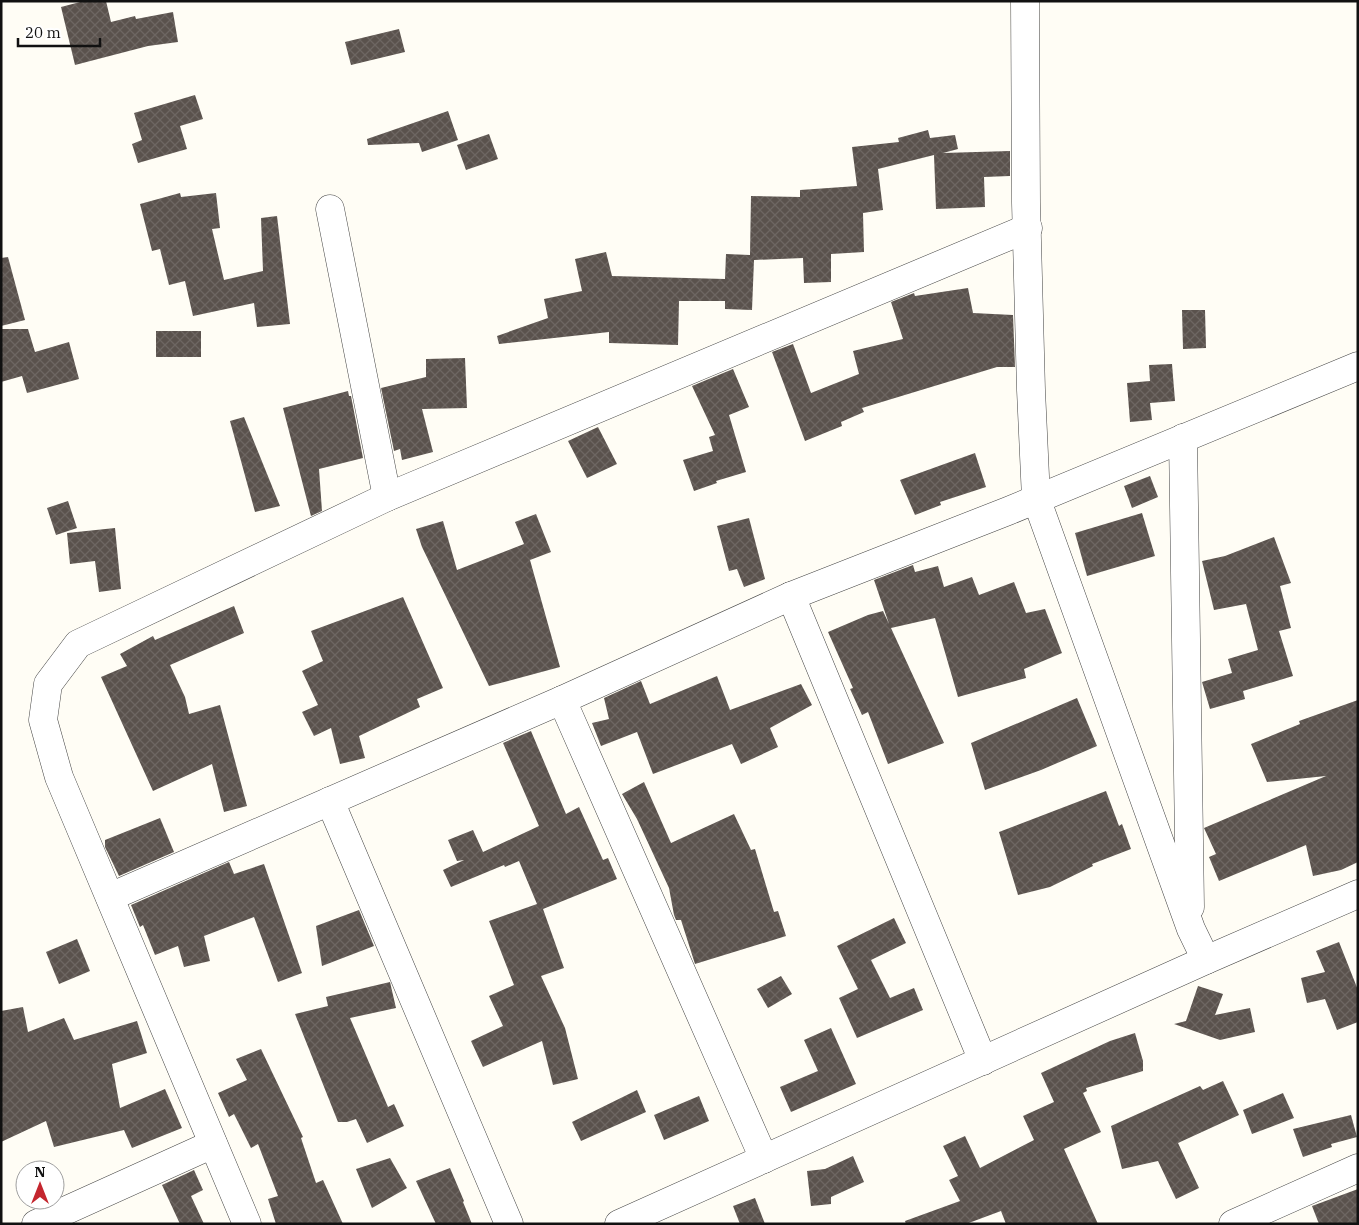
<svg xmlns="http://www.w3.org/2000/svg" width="1359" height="1225" viewBox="0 0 1359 1225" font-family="'IBM Plex Serif',serif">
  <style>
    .building { fill: url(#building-cross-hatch) }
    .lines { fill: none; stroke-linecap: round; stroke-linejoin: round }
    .minor-casing { stroke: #444; stroke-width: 29 }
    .minor { stroke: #fff; stroke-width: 28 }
  </style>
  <defs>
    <pattern id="building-cross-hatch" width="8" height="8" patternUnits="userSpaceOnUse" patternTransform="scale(1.25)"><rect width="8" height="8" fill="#5a524d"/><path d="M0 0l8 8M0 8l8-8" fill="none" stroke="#6d6662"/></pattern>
  </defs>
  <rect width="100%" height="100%" fill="#fffdf5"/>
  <g class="building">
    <path d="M84,1H106L111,22L135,16L136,19L173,12L178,42L148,46L75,65L61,7Z"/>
    <path d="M399,29L405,52L351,65L345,42Z"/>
    <path d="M195,95L203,119L180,126L187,149L138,163L132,144L142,140L134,113Z"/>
    <path d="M448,111L458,140L422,152L419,143L368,145L367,139Z"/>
    <path d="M928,130L930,138L955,135L958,149L943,153L1010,151V176L984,177L985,207L936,209L934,155L878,169L883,210L863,213L864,252L831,254V282L804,283L803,258L754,260L752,310L725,309V301H679L678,345L609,343V332L499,344L497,336L548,318L544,299L582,291L575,259L606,252L612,276L725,279L726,254L750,255L751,196L800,197V190L857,186L852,147L899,142L898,138Z"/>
    <path d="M489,134L498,159L466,170L457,145Z"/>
    <path d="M180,193L181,197L216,193L220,228L212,229L224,280L263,271L261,218L277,216L290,324L257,327L254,303L193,316L185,281L169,285L160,249L152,251L140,204Z"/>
    <path d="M8,257L25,320L1,326V258Z"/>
    <path d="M968,288L973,313L1013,315L1015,367H997L862,408L864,412L841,422L842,426L805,441L772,352L793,344L811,393L859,374L853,351L903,339L891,302L914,293L915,296Z"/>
    <path d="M1182,310H1205L1206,348L1183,349Z"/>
    <path d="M1,329H28L35,352L69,342L79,379L27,393L22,376L1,382Z"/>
    <rect x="156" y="331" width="45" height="26"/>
    <path d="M465,358L467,408L422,409L433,452L402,460L400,449L394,451L381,388L426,377V359Z"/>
    <path d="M1172,364L1175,401L1150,403L1152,420L1130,422L1127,383L1150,381L1149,365Z"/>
    <path d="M733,369L749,407L729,415L746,472L716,481L717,483L694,491L683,460L713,451L709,437L715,435L692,386Z"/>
    <path d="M348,391L349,396H351L363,458L319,469L322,511L311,516L283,408Z"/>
    <path d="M244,417L280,506L255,512L230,421Z"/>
    <path d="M598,427L617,464L587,478L568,441Z"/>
    <path d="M975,453L986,487L940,502L941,505L915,515L900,480Z"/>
    <path d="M1150,476L1158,497L1132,508L1124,486Z"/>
    <path d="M68,501L77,528L56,535L47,508Z"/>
    <path d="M1142,513L1155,556L1087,576L1075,533Z"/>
    <path d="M536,514L551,552L530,560L560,667L489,686L422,547L416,529L443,521L457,570L524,544L515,522Z"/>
    <path d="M749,518L765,579L744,587L737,569L729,571L717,526Z"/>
    <path d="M115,528L121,589L99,592L95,561L70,564L67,533Z"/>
    <path d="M1274,537L1291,583L1280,586L1291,628L1279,631L1293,676L1243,691L1245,699L1210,709L1202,682L1232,673L1228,659L1258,650L1246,604L1214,610L1202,561L1225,556Z"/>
    <path d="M913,565L915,572L938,566L944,587L972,577L979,595L1014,582L1026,613L1045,609L1062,653L1024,669L1026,678L958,697L935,618L891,628L944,743L888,764L868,712L862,715L850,689L853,688L828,632L868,615L883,611L889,624L874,580Z"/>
    <path d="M403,597L443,688L417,699L420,707L359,736L365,758L340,764L331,728L314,736L302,712L318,705L302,671L323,661L311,631Z"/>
    <path d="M234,606L244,633L170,665L185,697L189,714L220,705L247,806L224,812L212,764L153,791L101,677L127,666L120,654L153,636L155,640Z"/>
    <path d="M717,676L730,710L801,684L812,705L770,728L778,747L741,764L732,744L653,774L637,732L601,746L592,723L609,719L604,698L641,681L650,704Z"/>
    <path d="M1077,698L1097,746L1041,770L985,790L971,743Z"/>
    <path d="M1358,700V862L1341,870L1313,876L1306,845L1219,881L1209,857L1216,854L1204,828L1326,776L1267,782L1251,744L1300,724L1299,721Z"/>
    <path d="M531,731L566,814L579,807L603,860L608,858L617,879L543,909L564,968L541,976L565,1028L578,1079L553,1085L542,1041L483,1067L471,1041L503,1026L489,996L514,985L489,921L537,904L519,861L505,867L504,865L451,887L443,870L464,860L457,861L448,840L473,830L483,852L539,826L503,743Z"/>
    <path d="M644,782L671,843L734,814L751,850L755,849L774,912L778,911L786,936L695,964L681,920H676L674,915L669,888L637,819L622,794Z"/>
    <path d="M1106,791L1119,826L1122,824L1131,849L1092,864L1093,866L1050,887L1018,895L999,832Z"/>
    <path d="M160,818L174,852L119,876L105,847V840Z"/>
    <path d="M229,862L234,874L264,864L302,973L278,982L254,917L204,936L210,961L184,967L178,946L155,955L143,925L140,927L131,905Z"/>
    <path d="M359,910L374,946L322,966L316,926Z"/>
    <path d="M894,918L906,943L871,960L890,998L914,988L923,1010L857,1038L839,998L858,989L837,946Z"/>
    <path d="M77,939L90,971L59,984L46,952Z"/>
    <path d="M1339,942L1358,990V1022L1337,1030L1325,999L1307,1003L1301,978L1325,972L1316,951Z"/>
    <path d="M781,976L792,994L768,1008L757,989Z"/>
    <path d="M390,982L396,1008L350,1018L388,1107L394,1104L404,1126L367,1143L356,1119L347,1122H338L295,1014L328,1006L326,997Z"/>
    <path d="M1198,986L1223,994L1215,1015L1250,1008L1255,1032L1220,1040L1174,1024L1186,1021Z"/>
    <path d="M23,1007L28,1032L64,1018L74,1040L137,1021L147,1053L112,1064L120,1108L165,1089L182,1128L132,1148L124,1130L54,1147L46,1121L1,1142V1011Z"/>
    <path d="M831,1028L856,1084L791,1112L780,1087L818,1071L804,1040Z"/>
    <path d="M1135,1033L1143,1061V1071L1086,1088L1087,1091L1083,1093L1101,1132L1064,1149L1098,1224H1006L1001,1211L966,1224H906L905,1221L960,1201L949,1180L958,1176L943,1146L965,1136L980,1168L1034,1140L1023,1116L1054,1102L1041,1073L1110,1041Z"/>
    <path d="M261,1049L303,1137L301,1138L316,1183L323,1180L343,1224H276L268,1199L278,1196L258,1144L251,1148L234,1114L229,1117L218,1093L247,1080L236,1059Z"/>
    <path d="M1223,1081L1239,1115L1178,1143L1199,1188L1176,1199L1158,1161L1122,1169L1111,1126L1200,1086L1203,1090Z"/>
    <path d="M637,1090L646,1112L581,1141L572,1122Z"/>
    <path d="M1283,1093L1294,1118L1252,1134L1243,1110Z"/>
    <path d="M699,1096L709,1121L664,1140L654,1115Z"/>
    <path d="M1351,1115L1357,1137L1331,1144L1332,1147L1303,1157L1293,1129Z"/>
    <path d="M853,1156L864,1182L831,1197V1204L811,1206L807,1171L825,1169Z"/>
    <path d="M390,1158L407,1188L372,1208L356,1169Z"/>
    <path d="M450,1168L464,1201L463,1202L472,1224H436L416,1181Z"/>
    <path d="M194,1170L203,1190L191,1196L204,1224H180L162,1185Z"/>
    <path d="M1358,1189V1224H1319L1312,1206Z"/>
    <path d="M755,1198L765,1224H740L733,1206Z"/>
  </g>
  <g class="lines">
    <g class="minor-casing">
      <g id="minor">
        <path d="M1025,1L1026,203L1031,390L1036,498L1191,929L1206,960"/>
        <path d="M330,209L387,497"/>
        <path d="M1183,438L1190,907"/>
        <path d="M791,596L983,1061"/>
        <path d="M562,700L764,1159"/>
        <path d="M330,801L509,1224"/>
        <path d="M110,897L562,700L791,596L1008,511L1358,366"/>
        <path d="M36,1224L213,1144"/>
        <path d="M247,1224L59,777L43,720L48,684L78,644L387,497L1028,228"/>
        <path d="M619,1224L1206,960L1358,894"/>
        <path d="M1233,1224L1358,1168"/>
      </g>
    </g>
    <use href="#minor" class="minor"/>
  </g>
  <rect width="1359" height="1225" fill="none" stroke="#111111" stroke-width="5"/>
  <g transform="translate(40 1185)"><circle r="24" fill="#ffffff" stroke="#a0a0a0"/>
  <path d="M0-4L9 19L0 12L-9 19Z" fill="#c4262e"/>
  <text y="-8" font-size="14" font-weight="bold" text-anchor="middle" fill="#111111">N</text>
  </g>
  <path d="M18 38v8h82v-8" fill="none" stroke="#111111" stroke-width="2.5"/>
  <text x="25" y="38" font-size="15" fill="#111111" stroke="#ffffff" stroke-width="4" paint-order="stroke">20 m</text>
</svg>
